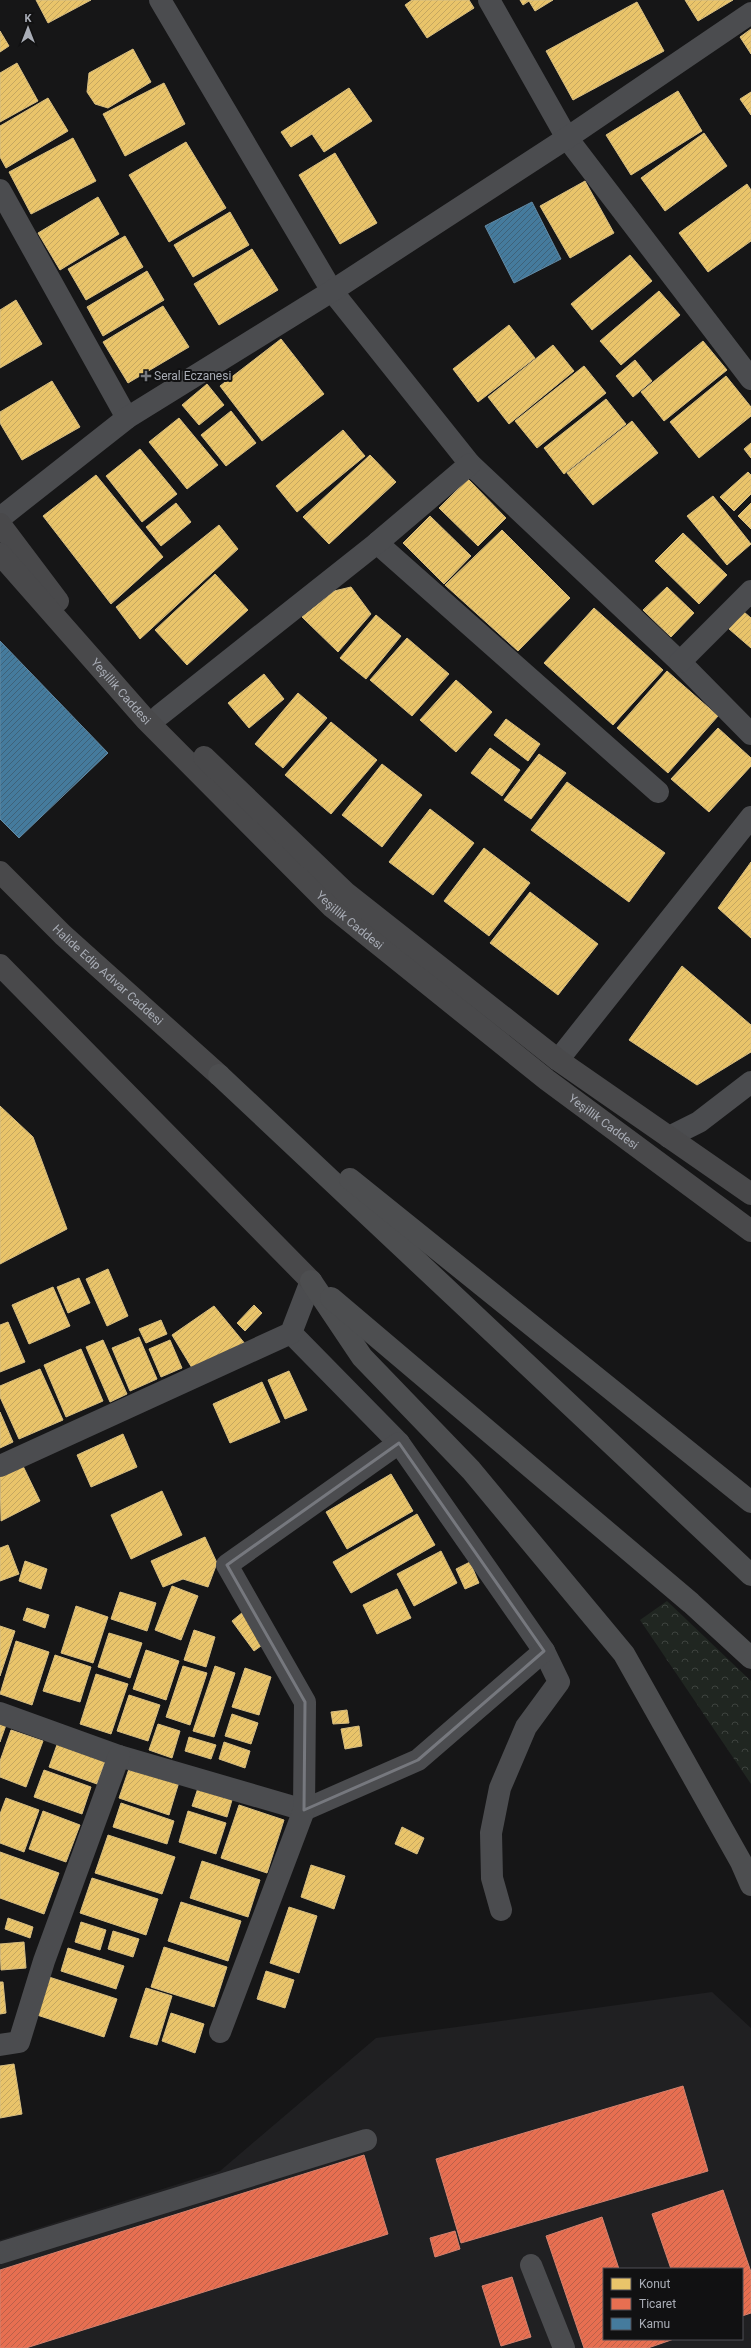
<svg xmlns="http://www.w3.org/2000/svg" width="751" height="2348" viewBox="0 0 751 2348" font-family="Roboto,sans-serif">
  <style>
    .built { fill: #202022; fill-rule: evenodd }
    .forest { fill: url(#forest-crowns) }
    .homes { fill: url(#homes-hatch); stroke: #d6bd81 }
    .shops { fill: url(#shops-hatch); stroke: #d4826f }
    .public { fill: url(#public-hatch); stroke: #638aa4 }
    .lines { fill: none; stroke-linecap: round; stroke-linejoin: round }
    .minor { stroke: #4b4c4f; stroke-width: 22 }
    .major { stroke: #49494b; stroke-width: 22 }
    .highway { stroke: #4d4e50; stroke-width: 22 }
    .marked { fill: none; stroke: #76787e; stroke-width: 3; stroke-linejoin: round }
    .poi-dot { fill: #76787e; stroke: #111112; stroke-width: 1.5 }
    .labels { text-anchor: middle; stroke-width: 4; stroke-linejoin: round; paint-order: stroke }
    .poi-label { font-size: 12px; fill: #a9adb6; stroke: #111112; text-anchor: start }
    .street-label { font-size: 12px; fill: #a9adb6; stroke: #111112 }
  </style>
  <defs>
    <pattern id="forest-crowns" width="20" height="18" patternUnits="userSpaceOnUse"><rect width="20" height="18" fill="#202621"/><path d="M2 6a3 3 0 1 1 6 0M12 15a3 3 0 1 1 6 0" fill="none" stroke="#3e433f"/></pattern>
    <pattern id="homes-hatch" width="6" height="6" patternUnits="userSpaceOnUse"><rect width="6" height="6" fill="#e9c46a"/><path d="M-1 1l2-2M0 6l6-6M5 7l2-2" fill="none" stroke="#c5a760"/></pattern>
    <pattern id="shops-hatch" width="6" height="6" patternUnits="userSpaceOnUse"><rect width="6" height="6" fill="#e76f51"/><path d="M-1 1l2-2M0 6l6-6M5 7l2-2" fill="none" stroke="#ba604a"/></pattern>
    <pattern id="public-hatch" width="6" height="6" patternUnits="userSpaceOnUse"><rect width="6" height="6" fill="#457b9d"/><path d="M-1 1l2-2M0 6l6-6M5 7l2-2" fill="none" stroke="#3f6279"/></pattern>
  </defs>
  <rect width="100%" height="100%" fill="#161617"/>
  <path class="built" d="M712,1992L751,2028V2348H0V2240L220,2171L376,2038ZM604,2269H742V2339H604Z"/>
  <path class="forest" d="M667,1601L751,1681V1784L640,1620Z"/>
  <g class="homes">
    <path d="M36,0H91L48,23Z"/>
    <path d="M412,0H469L474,8L427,38L405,5Z"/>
    <path d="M520,0H553L535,11L529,1L523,5Z"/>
    <path d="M685,0H733L698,21Z"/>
    <path d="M637,2L664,51L573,100L546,51Z"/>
    <path d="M751,29V54L740,37Z"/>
    <path d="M0,31L9,46L0,52Z"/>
    <path d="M133,49L151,82L108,108L95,104L87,92L89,73Z"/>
    <path d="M17,63L38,101L0,122V73Z"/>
    <path d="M164,83L185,124L125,156L103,114Z"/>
    <path d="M349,88L372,121L324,152L312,134L291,147L281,132Z"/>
    <path d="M678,91L702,131L631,175L606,135Z"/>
    <path d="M751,92V115L740,99Z"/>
    <path d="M48,98L68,131L6,168L0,157V126Z"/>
    <path d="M704,133L727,166L665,211L641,178Z"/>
    <path d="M73,138L96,181L31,214L9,172Z"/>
    <path d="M186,142L226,208L169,242L129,175Z"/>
    <path d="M335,153L377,223L340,244L299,175Z"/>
    <path d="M585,181L614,233L570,258L540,206Z"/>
    <path d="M747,184L751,190V241L708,272L679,233Z"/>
    <path d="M98,197L119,234L60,270L38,233Z"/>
    <path d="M230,212L249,245L193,277L174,245Z"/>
    <path d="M125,236L143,267L86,300L68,269Z"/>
    <path d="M252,249L278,290L219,325L194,284Z"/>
    <path d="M630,255L652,281L592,330L571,304Z"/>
    <path d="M147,271L164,300L103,336L87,307Z"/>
    <path d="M659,291L680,315L621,365L600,341Z"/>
    <path d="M16,300L42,344L0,368V310Z"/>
    <path d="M163,306L189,347L128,383L103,342Z"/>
    <path d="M509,325L535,358L478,402L453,369Z"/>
    <path d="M281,339L324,394L262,441L220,386Z"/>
    <path d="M703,341L727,370L664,421L641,392Z"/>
    <path d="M553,345L574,371L509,424L488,397Z"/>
    <path d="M635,360L652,381L633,397L616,376Z"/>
    <path d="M584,366L606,393L537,448L515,421Z"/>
    <path d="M726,376L751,407V416L699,458L670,422Z"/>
    <path d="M52,381L80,427L22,460L0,423V412Z"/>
    <path d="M207,384L224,405L199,425L182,405Z"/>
    <path d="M606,399L626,424L564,474L544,448Z"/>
    <path d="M231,411L256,443L226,466L201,435Z"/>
    <path d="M179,418L218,465L187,489L149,442Z"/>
    <path d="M632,421L658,453L593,505L567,473Z"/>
    <path d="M343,430L365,456L297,512L276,486Z"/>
    <path d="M751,443V458L744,449Z"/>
    <path d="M140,449L177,494L142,522L106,476Z"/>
    <path d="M370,455L396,482L329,544L303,517Z"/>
    <path d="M748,472L751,475V494L734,511L720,497Z"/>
    <path d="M96,475L163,557L111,604L43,516Z"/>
    <path d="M468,479L506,518L478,546L439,508Z"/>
    <path d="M713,496L751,544L727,565L687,516Z"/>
    <path d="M176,503L191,522L161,546L146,527Z"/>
    <path d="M751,503V529L738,516Z"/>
    <path d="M430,516L471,556L444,584L403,543Z"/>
    <path d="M219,525L238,549L140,639L116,607Z"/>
    <path d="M502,530L570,598L518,651L445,585Z"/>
    <path d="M683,533L727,575L699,604L655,561Z"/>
    <path d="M215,574L248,610L187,665L155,630Z"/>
    <path d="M351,587L371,614L338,652L302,617L334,591Z"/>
    <path d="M667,587L694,613L671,637L643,610Z"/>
    <path d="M594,608L663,670L613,725L544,663Z"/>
    <path d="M744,612L751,618V648L729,629Z"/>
    <path d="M376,615L401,636L366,679L340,658Z"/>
    <path d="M407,638L449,674L412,716L370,680Z"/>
    <path d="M667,671L718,716L668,773L617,728Z"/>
    <path d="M264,674L284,699L249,728L228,703Z"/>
    <path d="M456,680L492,712L456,752L420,720Z"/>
    <path d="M298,693L327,718L283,768L255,744Z"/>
    <path d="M506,719L540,744L528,761L494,735Z"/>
    <path d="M331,722L377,760L331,814L285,775Z"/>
    <path d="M718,728L751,758V766L709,812L671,779Z"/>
    <path d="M490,748L520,770L502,796L471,773Z"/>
    <path d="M539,754L566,773L531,819L504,800Z"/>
    <path d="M382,764L422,795L382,847L342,815Z"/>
    <path d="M567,782L665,853L629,902L531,830Z"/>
    <path d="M430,809L474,843L433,895L389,862Z"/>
    <path d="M484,848L530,883L489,936L444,901Z"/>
    <path d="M751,862V938L718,908Z"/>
    <path d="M530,892L598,944L558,995L490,943Z"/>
    <path d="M682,966L751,1025V1052L697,1085L629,1040Z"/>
    <path d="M0,1106L33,1137L67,1229L0,1264Z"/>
    <path d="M108,1269L128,1316L107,1326L86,1279Z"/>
    <path d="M79,1278L90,1303L68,1313L57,1287Z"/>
    <path d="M53,1287L70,1326L29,1344L12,1305Z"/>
    <path d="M254,1305L262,1313L245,1331L237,1323Z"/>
    <path d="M214,1306L246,1345L192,1368L172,1335Z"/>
    <path d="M161,1320L167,1334L146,1343L139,1329Z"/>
    <path d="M8,1322L25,1362L0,1372V1325Z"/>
    <path d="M139,1337L157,1379L130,1391L112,1348Z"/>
    <path d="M103,1340L127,1394L110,1402L86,1347Z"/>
    <path d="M170,1340L182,1368L161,1377L149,1349Z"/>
    <path d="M81,1349L103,1401L66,1417L44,1365Z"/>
    <path d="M40,1369L63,1420L19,1439L0,1397V1386Z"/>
    <path d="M289,1371L307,1410L285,1419L268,1380Z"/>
    <path d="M262,1382L280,1422L230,1443L213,1404Z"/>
    <path d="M0,1412L13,1442L0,1448Z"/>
    <path d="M123,1434L137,1467L91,1487L77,1455Z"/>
    <path d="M22,1464L40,1501L1,1521L0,1475Z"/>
    <path d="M391,1474L413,1511L347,1549L326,1512Z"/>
    <path d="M162,1491L182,1535L131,1559L111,1515Z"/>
    <path d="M417,1514L435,1545L351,1593L333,1562Z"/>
    <path d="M205,1537L217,1563L208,1587L183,1579L163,1587L151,1561Z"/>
    <path d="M8,1545L19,1574L0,1581V1548Z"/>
    <path d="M441,1551L457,1583L414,1606L397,1574Z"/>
    <path d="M25,1561L47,1569L41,1589L19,1581Z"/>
    <path d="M470,1562L479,1583L465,1589L456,1569Z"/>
    <path d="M172,1586L198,1596L181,1640L155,1630Z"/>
    <path d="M397,1589L411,1618L377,1634L363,1605Z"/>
    <path d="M120,1592L156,1603L147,1631L111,1619Z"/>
    <path d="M76,1606L108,1617L93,1663L61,1653Z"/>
    <path d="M27,1608L49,1615L45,1628L23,1620Z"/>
    <path d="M243,1612L265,1643L254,1651L232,1621Z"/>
    <path d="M0,1626L15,1631L0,1676Z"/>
    <path d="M194,1630L215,1637L206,1667L184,1660Z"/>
    <path d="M109,1633L142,1643L130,1678L98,1667Z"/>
    <path d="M16,1641L49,1652L32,1705L0,1694Z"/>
    <path d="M146,1650L179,1661L166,1700L133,1689Z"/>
    <path d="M55,1655L91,1667L80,1702L43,1691Z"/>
    <path d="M183,1666L207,1673L190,1725L166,1717Z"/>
    <path d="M215,1666L235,1673L214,1737L193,1731Z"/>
    <path d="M245,1668L271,1677L259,1715L232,1707Z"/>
    <path d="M96,1674L128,1684L111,1734L80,1724Z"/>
    <path d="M129,1695L160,1705L148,1741L117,1731Z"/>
    <path d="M347,1710L349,1723L333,1724L331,1712Z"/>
    <path d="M232,1714L258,1723L251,1744L225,1736Z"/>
    <path d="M0,1723L6,1725L0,1742Z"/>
    <path d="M158,1724L180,1731L172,1758L149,1750Z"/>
    <path d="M359,1726L362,1746L345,1749L341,1729Z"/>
    <path d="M11,1730L43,1741L26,1787L0,1777V1761Z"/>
    <path d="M189,1737L216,1745L211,1759L185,1751Z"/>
    <path d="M58,1742L106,1759L97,1784L49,1767Z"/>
    <path d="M224,1742L250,1751L245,1768L219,1759Z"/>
    <path d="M130,1766L179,1782L169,1815L119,1798Z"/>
    <path d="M44,1770L91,1787L82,1814L34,1797Z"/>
    <path d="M198,1788L232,1800L227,1817L192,1806Z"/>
    <path d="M6,1798L39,1810L24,1852L0,1843V1814Z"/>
    <path d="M121,1803L174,1821L167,1844L113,1827Z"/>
    <path d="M239,1805L284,1820L267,1873L221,1858Z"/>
    <path d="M43,1811L80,1825L66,1862L29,1849Z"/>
    <path d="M188,1811L226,1823L216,1854L179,1842Z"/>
    <path d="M402,1827L424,1838L417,1854L395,1844Z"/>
    <path d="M108,1835L175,1857L162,1894L95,1873Z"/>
    <path d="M0,1852L59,1873L44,1914L0,1898Z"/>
    <path d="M202,1861L260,1880L248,1917L190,1898Z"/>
    <path d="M311,1865L345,1876L334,1909L301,1897Z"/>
    <path d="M92,1878L158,1899L146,1935L80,1913Z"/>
    <path d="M181,1902L241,1921L228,1961L168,1941Z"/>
    <path d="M289,1907L317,1916L299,1973L270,1963Z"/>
    <path d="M8,1918L33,1927L30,1938L5,1929Z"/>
    <path d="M81,1922L106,1930L100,1950L75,1942Z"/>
    <path d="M113,1931L139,1939L133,1957L108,1949Z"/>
    <path d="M24,1942L26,1968L1,1970L0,1944Z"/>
    <path d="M164,1947L227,1967L214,2007L151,1987Z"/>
    <path d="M68,1948L124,1966L116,1989L61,1971Z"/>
    <path d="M266,1971L294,1980L285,2008L257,1999Z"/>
    <path d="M49,1977L117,1999L104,2037L37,2015Z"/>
    <path d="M0,1982H3L6,2013L0,2014Z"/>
    <path d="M146,1988L172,1996L157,2045L130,2037Z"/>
    <path d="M171,2013L204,2024L195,2053L162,2041Z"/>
    <path d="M14,2064L22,2114L0,2118V2066Z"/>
  </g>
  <g class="shops">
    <path d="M683,2086L708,2171L461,2243L436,2159Z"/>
    <path d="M364,2155L388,2234L26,2348H0V2270Z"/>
    <path d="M723,2190L751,2272V2313L742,2316V2269H671L652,2214Z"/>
    <path d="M602,2217L619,2269H604V2339H674L648,2348H584L546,2236Z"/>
    <path d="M455,2231L460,2249L435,2257L430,2238Z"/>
    <path d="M512,2277L531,2337L501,2346L482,2286Z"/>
  </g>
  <g class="public">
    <path d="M532,202L561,259L514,283L485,226Z"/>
    <path d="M0,641L108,753L19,838L0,819Z"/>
  </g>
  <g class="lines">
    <g class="minor">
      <path d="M160,0L332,291L470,464L680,662L751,734"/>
      <path d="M489,0L567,138L751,379"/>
      <path d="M0,190L127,418"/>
      <path d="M0,518L127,418L332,291L567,138L751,13"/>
      <path d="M377,543L658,792"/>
      <path d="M680,662L751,591"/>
      <path d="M160,715L377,543L470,464"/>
      <path d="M558,1060L751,817"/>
      <path d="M669,1137L699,1122L751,1082"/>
      <path d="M291,1333L399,1443L544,1651L559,1682L526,1727L500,1788L491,1833L492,1878L501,1910"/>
      <path d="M0,1466L291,1333L311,1281"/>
      <path d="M0,1713L119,1756L304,1810L418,1760L544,1651"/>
      <path d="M220,2032L304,1810L305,1702L227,1565L399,1443"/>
      <path d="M0,2045L19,2042L44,1961L119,1756"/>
      <path d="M0,2253L366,2140"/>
      <path d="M531,2265L564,2348"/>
    </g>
    <g class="major">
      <path d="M0,524L58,601"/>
      <path id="s1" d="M0,554L146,720L332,907L547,1080L751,1231"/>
      <path d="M204,757L346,893L558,1060L751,1194"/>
      <path id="s2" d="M0,872L63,935L219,1075"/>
      <path d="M0,965L311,1281"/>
    </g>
    <g class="highway">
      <path d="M219,1075L751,1575"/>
      <path d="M350,1179L751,1502"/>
      <path d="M311,1281L362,1357L471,1470L624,1654L741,1862L751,1885"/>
      <path d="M331,1298L691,1603L751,1658"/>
    </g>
  </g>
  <path class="marked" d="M399,1443L544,1651L418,1760L304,1810L305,1702L227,1565Z"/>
  <path class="poi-dot" d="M144 370h4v4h4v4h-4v4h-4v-4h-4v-4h4z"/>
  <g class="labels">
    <g class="poi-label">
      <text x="154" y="380">Seral Eczanesi</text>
    </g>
    <g class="street-label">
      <text dy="4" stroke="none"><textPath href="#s1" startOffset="183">Yeşillik Caddesi</textPath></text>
      <text dy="4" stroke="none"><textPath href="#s1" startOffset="507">Yeşillik Caddesi</textPath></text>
      <text dy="4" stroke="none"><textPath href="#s2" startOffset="149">Halide Edip Adıvar Caddesi</textPath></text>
      <text dy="4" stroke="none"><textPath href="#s1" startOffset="831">Yeşillik Caddesi</textPath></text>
    </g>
  </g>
  <rect x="603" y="2268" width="140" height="72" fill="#111112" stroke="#4e4f54"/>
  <rect x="611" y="2278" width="20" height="12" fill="#e9c46a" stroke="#4e4f54"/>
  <text x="639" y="2288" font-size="12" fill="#a9adb6">Konut</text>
  <rect x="611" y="2298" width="20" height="12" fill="#e76f51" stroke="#4e4f54"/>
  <text x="639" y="2308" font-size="12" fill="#a9adb6">Ticaret</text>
  <rect x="611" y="2318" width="20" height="12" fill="#457b9d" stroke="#4e4f54"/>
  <text x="639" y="2328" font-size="12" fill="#a9adb6">Kamu</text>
  <g transform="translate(28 28)" stroke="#111112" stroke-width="3" paint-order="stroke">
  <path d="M0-3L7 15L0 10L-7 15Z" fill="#a9adb6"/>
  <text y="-6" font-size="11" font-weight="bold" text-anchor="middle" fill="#a9adb6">K</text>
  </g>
</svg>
